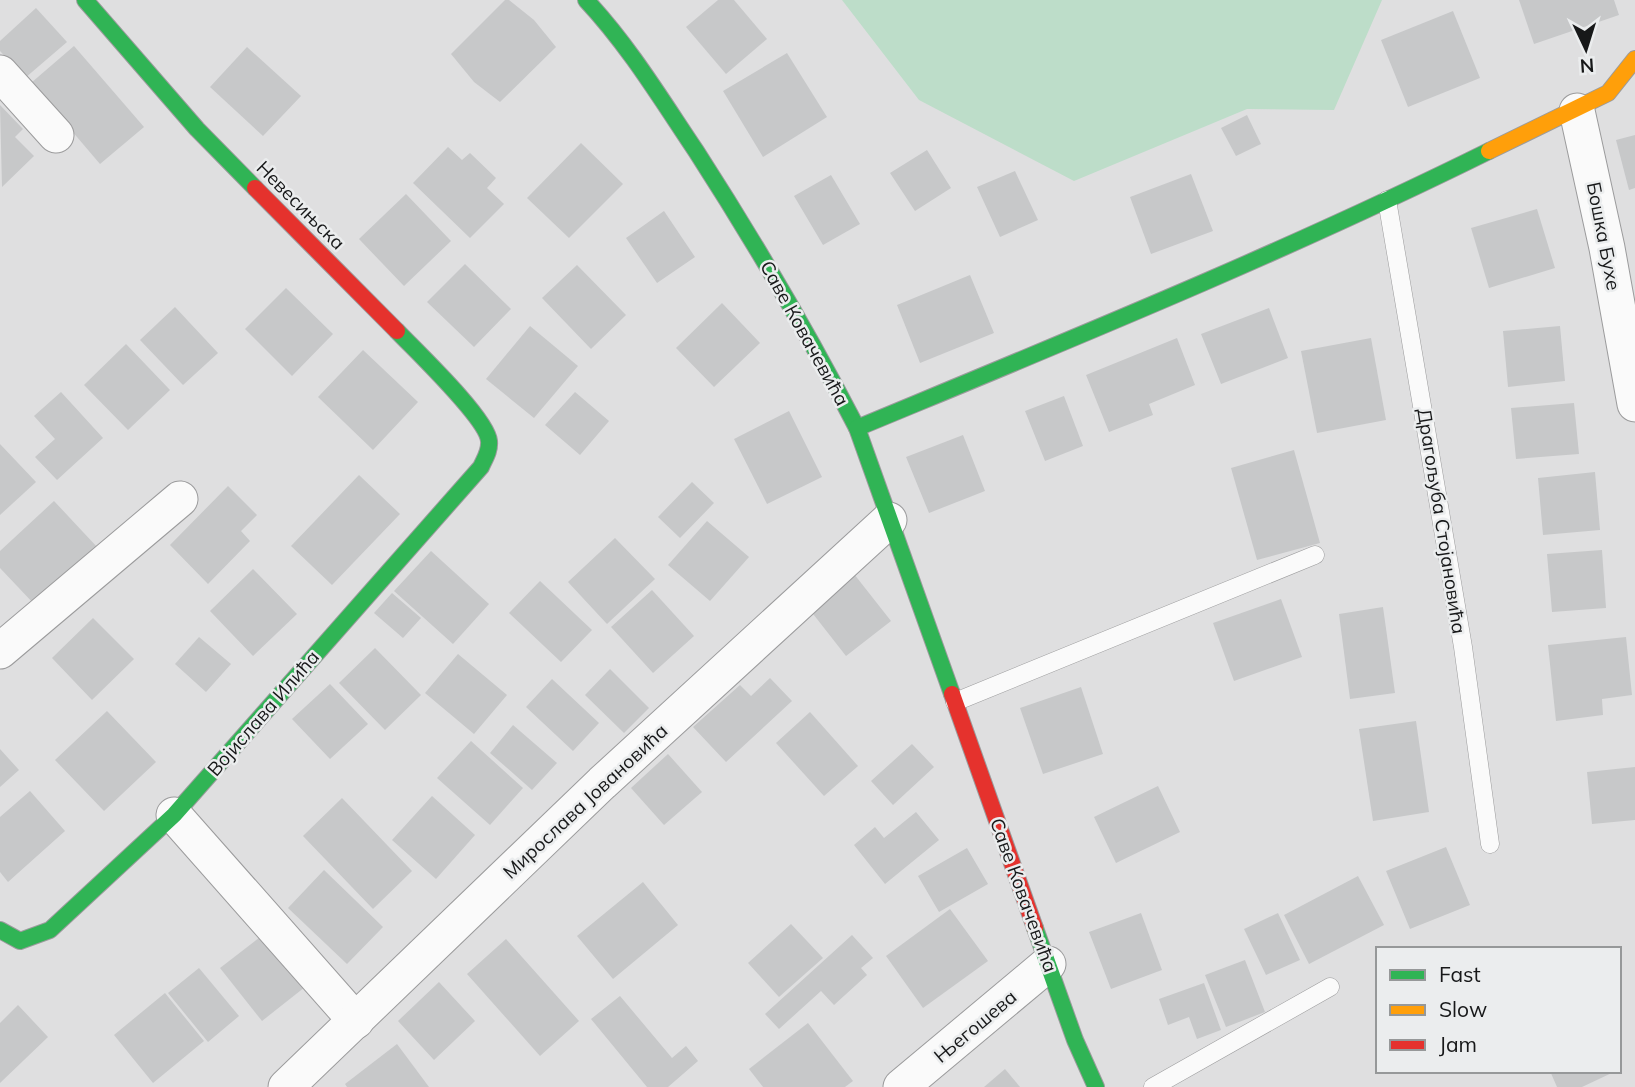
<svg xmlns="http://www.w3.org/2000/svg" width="1635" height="1087" viewBox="0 0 1635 1087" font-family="Mulish,sans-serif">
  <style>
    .green { fill: #bdddc9 }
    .building { fill: #c7c8c9 }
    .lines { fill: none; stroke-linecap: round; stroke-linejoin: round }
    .lane-casing { stroke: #9b9b9c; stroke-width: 19 }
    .street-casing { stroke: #9b9b9c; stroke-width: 37 }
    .fast-casing { stroke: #9b9b9c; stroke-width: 18 }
    .slow-casing { stroke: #9b9b9c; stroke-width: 18 }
    .jam-casing { stroke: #9b9b9c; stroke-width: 18 }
    .lane { stroke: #fafafa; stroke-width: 18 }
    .street { stroke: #fafafa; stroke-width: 35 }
    .fast { stroke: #30b455; stroke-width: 16 }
    .slow { stroke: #ff9f0a; stroke-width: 16 }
    .jam { stroke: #e5322d; stroke-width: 16 }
    .labels { text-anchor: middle; stroke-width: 5; stroke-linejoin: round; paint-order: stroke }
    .street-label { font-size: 19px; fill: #171819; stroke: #ebedee }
  </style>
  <rect width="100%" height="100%" fill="#dfdfe0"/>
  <path class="green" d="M842,0H1382L1334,110L1247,109L1074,181L919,100Z"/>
  <g class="building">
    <path d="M505,0H509L534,20L556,47L500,102L474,82L451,54Z"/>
    <path d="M718,0H734L767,39L726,74L686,27Z"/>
    <path d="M1519,0H1614L1619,15L1534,44Z"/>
    <path d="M36,8L67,42L25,78L0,51V41Z"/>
    <path d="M1453,11L1480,78L1408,107L1381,40Z"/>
    <path d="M74,46L144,127L100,164L31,83Z"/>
    <path d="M247,47L301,96L263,136L210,87Z"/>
    <path d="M787,53L827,117L763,157L723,91Z"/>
    <path d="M0,105L23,129L15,137L34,156L2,187Z"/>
    <path d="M1247,115L1261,144L1236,156L1221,128Z"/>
    <path d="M1635,135V188L1629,190L1616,140Z"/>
    <path d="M581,143L623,184L569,238L527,198Z"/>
    <path d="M448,147L462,160L470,153L496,178L487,188L504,204L470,238L413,183Z"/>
    <path d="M927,150L951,188L915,211L890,173Z"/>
    <path d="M1015,171L1038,220L1000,237L977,187Z"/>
    <path d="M1191,174L1213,231L1151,254L1130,197Z"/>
    <path d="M831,175L860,224L823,245L794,196Z"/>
    <path d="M406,194L451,241L404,286L359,239Z"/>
    <path d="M1537,209L1555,268L1489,288L1471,228Z"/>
    <path d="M664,211L695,257L657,283L626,238Z"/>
    <path d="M465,264L511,309L474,347L427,302Z"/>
    <path d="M577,265L626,315L591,349L542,298Z"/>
    <path d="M970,275L994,333L920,363L897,305Z"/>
    <path d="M286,288L333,334L292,376L245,329Z"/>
    <path d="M722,303L760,343L714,387L676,348Z"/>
    <path d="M175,307L218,353L183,385L140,340Z"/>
    <path d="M1269,308L1288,358L1221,384L1201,334Z"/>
    <path d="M530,326L578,366L534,418L486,379Z"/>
    <path d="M1560,326L1565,381L1508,387L1503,331Z"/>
    <path d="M1177,338L1195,385L1149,404L1153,415L1109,432L1086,375Z"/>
    <path d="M1371,338L1386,420L1317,433L1301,351Z"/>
    <path d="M126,344L170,390L128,430L84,385Z"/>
    <path d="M363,350L418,402L373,450L318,397Z"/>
    <path d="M61,392L103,438L57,480L35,457L55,439L34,416Z"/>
    <path d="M575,392L609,421L580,455L545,425Z"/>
    <path d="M1064,396L1083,446L1045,461L1025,411Z"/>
    <path d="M1574,403L1579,454L1516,459L1511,408Z"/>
    <path d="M789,411L822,477L767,504L734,439Z"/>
    <path d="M963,435L985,491L929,513L906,457Z"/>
    <path d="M0,444L36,482L0,515Z"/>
    <path d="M1294,450L1320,543L1257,560L1231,468Z"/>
    <path d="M1595,472L1600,530L1543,535L1538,478Z"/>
    <path d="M359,475L400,514L332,585L291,546Z"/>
    <path d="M692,482L714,503L680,538L658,517Z"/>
    <path d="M228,486L257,515L241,531L250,541L208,584L170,545Z"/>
    <path d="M54,501L98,548L35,605L0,568V551Z"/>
    <path d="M707,521L749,557L710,601L668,565Z"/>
    <path d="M615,538L655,579L607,624L568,582Z"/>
    <path d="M1602,550L1606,608L1552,612L1547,554Z"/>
    <path d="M431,551L489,604L453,644L394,591Z"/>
    <path d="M253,569L297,614L253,656L210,611Z"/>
    <path d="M854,574L891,621L846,656L810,610Z"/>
    <path d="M540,581L592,630L561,662L509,613Z"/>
    <path d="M652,590L694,636L653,673L611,627Z"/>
    <path d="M392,593L421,618L403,638L374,613Z"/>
    <path d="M1281,599L1302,657L1234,681L1213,623Z"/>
    <path d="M1383,607L1395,693L1350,699L1339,614Z"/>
    <path d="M93,618L134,659L92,700L52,658Z"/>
    <path d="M199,637L231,664L206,692L175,664Z"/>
    <path d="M1626,637L1632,695L1602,699L1603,715L1556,721L1548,645Z"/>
    <path d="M375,648L421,695L385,730L339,683Z"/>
    <path d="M458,654L507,695L474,734L425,693Z"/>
    <path d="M610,669L649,708L624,733L585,695Z"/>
    <path d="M770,678L792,701L726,762L693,727L740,685L751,696Z"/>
    <path d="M552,679L599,723L573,751L526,707Z"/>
    <path d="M330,684L368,724L330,759L292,719Z"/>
    <path d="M1081,687L1103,754L1043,774L1020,708Z"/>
    <path d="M107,711L156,762L104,811L55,760Z"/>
    <path d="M810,712L858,766L824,796L776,743Z"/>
    <path d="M1416,721L1429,812L1373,821L1359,729Z"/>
    <path d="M513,725L557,763L532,790L490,753Z"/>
    <path d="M471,741L523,788L490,825L437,778Z"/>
    <path d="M912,744L934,767L893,805L871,781Z"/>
    <path d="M0,749L19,770L0,787Z"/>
    <path d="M668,754L702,792L664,825L631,788Z"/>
    <path d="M1635,767V820L1592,824L1587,772Z"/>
    <path d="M1158,786L1180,832L1116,863L1094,817Z"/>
    <path d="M30,791L65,831L8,882L0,872V817Z"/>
    <path d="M432,796L475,835L436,879L392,840Z"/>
    <path d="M342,798L412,871L373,909L303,836Z"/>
    <path d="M916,812L939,840L885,884L854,845L875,827L884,838Z"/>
    <path d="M1446,847L1470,905L1410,929L1386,871Z"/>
    <path d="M967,848L988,884L939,912L918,876Z"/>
    <path d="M324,870L383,927L347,964L288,908Z"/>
    <path d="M1358,876L1384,925L1309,964L1284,915Z"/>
    <path d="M643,882L678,925L613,979L577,936Z"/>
    <path d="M950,909L988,961L923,1008L886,956Z"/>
    <path d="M1141,913L1162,970L1111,989L1089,932Z"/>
    <path d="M1278,913L1300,960L1266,975L1244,929Z"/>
    <path d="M791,924L823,958L779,997L748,963Z"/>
    <path d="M264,934L305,987L262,1021L220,968Z"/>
    <path d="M852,935L873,958L861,968L867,975L834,1005L821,991L779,1029L765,1014Z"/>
    <path d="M506,939L579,1021L540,1056L467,974Z"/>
    <path d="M1245,960L1265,1012L1226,1027L1205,975Z"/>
    <path d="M199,968L239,1016L208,1042L168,993Z"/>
    <path d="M439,982L475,1021L434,1060L398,1021Z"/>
    <path d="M1204,983L1221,1030L1197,1039L1189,1017L1168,1025L1159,999Z"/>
    <path d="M165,993L204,1041L153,1083L114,1035Z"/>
    <path d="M620,996L672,1058L686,1046L698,1061L668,1087H647L591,1019Z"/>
    <path d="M18,1005L48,1037L0,1083V1023Z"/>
    <path d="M808,1023L853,1081L845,1087H763L749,1069Z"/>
    <path d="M397,1044L429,1087H347L345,1084Z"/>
    <path d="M1005,1069L1020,1087H984Z"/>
    <path d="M1550,1071H1616L1582,1087H1557Z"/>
  </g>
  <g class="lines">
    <g class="lane-casing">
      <g id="lane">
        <path d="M1387,200L1463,647L1490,844"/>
        <path d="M955,702L1315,555"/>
        <path d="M1153,1087L1330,987"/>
      </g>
    </g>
    <g class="street-casing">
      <g id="street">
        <path d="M0,73L56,135"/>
        <path d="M1577,111L1607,248L1635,404"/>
        <path d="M0,651L180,499"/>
        <path d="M174,815L356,1021"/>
        <path d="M286,1087L602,783L889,520"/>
        <path d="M901,1087L1048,964"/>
      </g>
    </g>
    <g class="fast-casing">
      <g id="fast">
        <path d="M85,0L197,129L255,188"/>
        <path d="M586,0C629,46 661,99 696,151C754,241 808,333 857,428L952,694"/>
        <path d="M857,428C1069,340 1283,253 1489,151"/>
        <path d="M1035,928L1075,1040L1096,1087"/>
        <path d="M0,930L20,941L50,930L174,815L481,467C485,458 490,451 489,441C487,418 415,350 397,331"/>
      </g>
    </g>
    <g class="slow-casing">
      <path id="slow" d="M1489,151L1608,93L1635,59"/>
    </g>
    <g class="jam-casing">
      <g id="jam">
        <path d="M255,188L397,331"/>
        <path d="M952,694L1035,928"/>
      </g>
    </g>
    <use href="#lane" class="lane"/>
    <use href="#street" class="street"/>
    <use href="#fast" class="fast"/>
    <use href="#slow" class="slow"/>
    <use href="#jam" class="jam"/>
  </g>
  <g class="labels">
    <g class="street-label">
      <text transform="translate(301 205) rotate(45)" y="7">Невесињска</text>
      <text transform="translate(1604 236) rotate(79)" y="7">Бошка Бухе</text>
      <text transform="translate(805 333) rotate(61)" y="7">Саве Ковачевића</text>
      <text transform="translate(1442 521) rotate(81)" y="7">Драгољуба Стојановића</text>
      <text transform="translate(263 713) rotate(-49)" y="7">Војислава Илића</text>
      <text transform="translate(585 801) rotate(-43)" y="7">Мирослава Јовановића</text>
      <text transform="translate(1024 895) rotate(70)" y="7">Саве Ковачевића</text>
      <text transform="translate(975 1026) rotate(-40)" y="7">Његошева</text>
    </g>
  </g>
  <rect x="1376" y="947" width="245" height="126" fill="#ebedee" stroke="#969899" stroke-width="2"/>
  <rect x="1390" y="970" width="35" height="10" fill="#30b455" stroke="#969899" stroke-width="2"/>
  <text x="1439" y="982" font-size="21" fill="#171819">Fast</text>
  <rect x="1390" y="1005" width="35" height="10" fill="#ff9f0a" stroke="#969899" stroke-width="2"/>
  <text x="1439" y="1017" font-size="21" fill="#171819">Slow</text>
  <rect x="1390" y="1040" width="35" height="10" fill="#e5322d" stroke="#969899" stroke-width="2"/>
  <text x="1439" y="1052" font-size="21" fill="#171819">Jam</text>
  <g transform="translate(1586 49) rotate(176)" stroke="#ebedee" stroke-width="5" paint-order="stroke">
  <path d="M0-5L12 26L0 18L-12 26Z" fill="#171819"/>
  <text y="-10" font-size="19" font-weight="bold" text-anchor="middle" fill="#171819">N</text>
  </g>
</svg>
